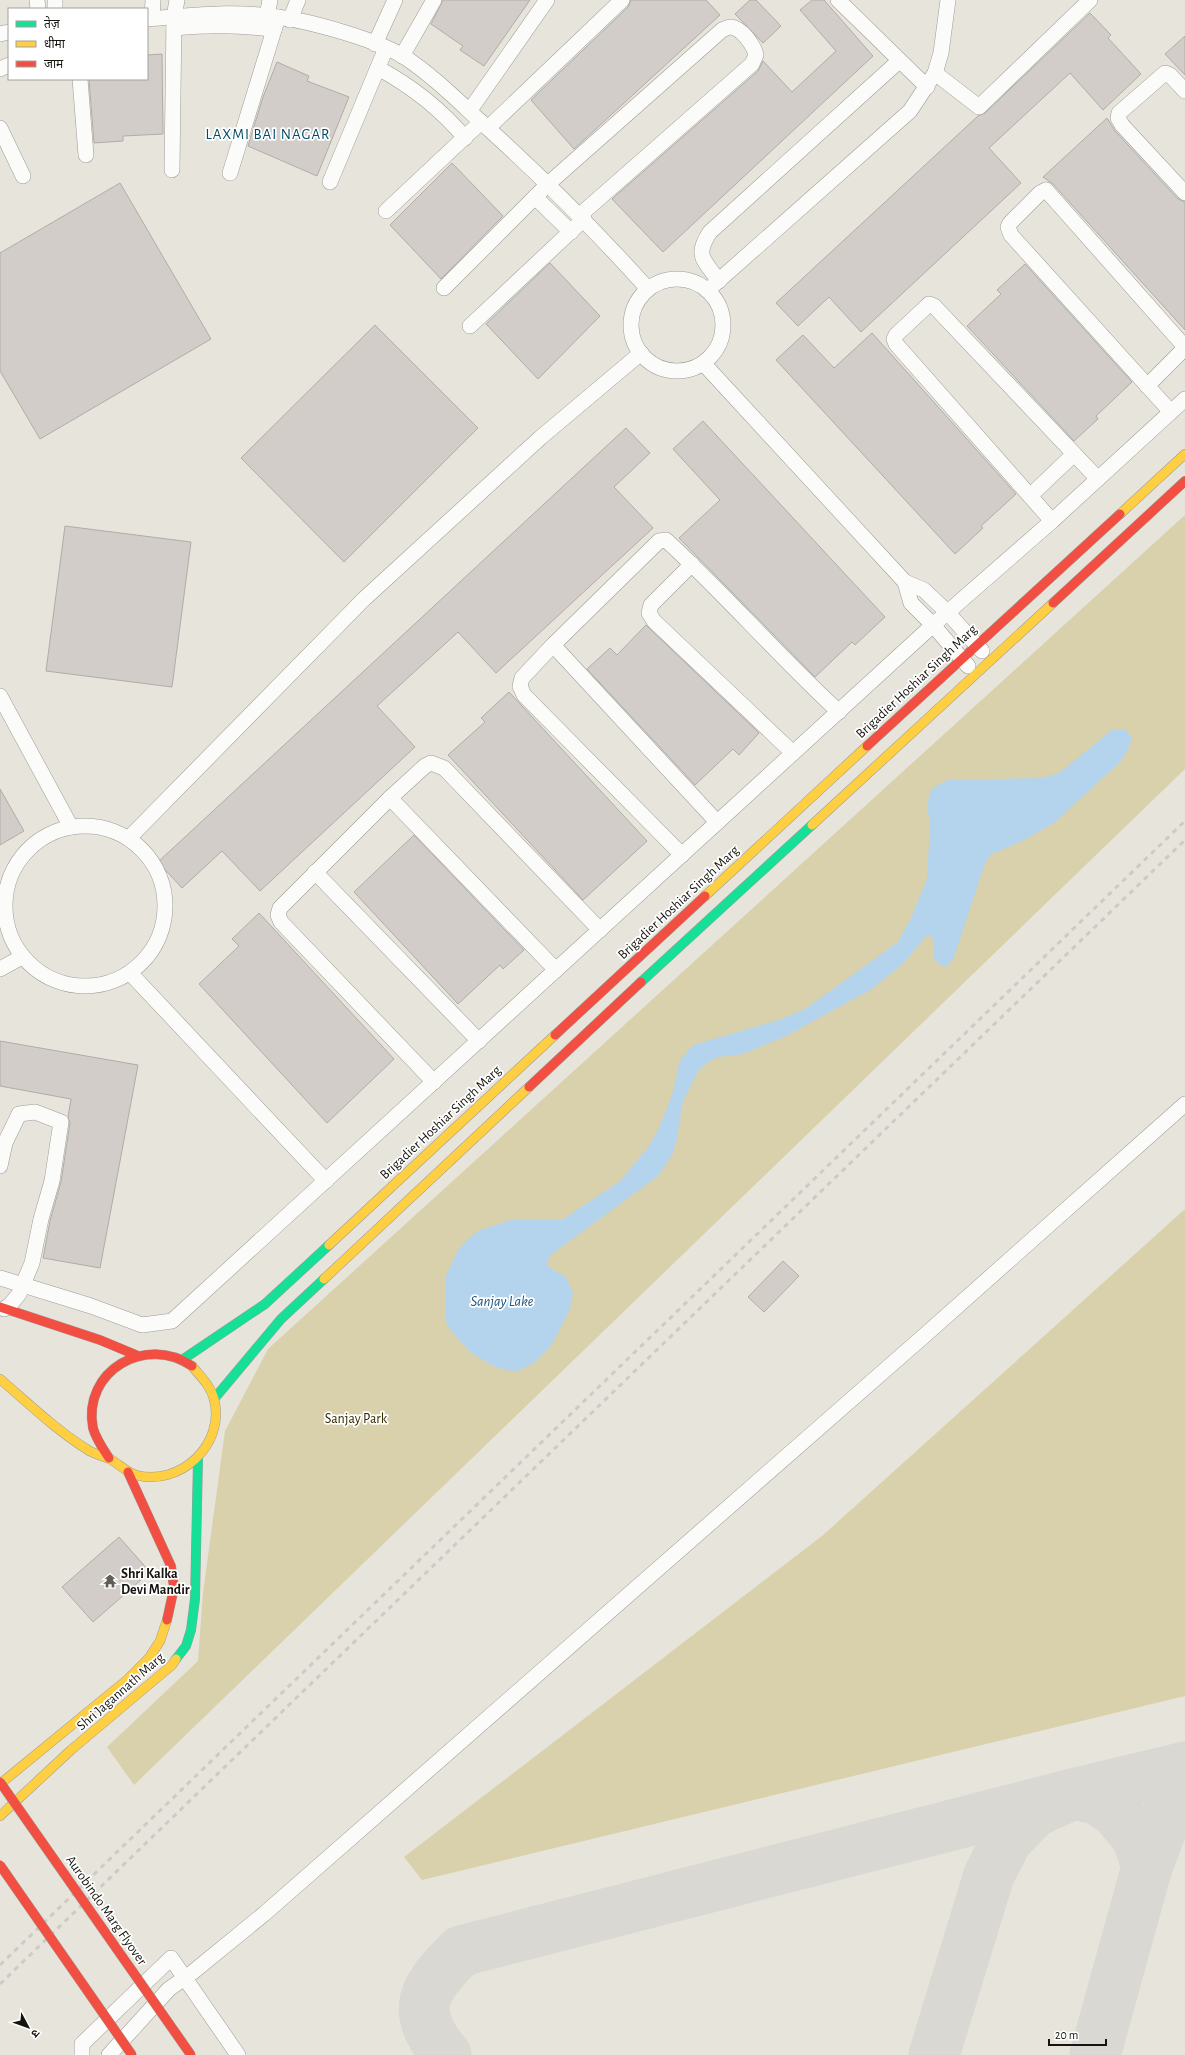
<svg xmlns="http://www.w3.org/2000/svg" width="1185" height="2055" viewBox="0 0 1185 2055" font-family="'Alegreya Sans','Noto Sans Devanagari',sans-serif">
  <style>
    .green { fill: #d9d1ab }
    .water { fill: #b4d3ec }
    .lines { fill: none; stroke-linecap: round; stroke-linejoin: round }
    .taxiway { stroke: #d9d8d2; stroke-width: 51 }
    .building { fill: #d2cdc8; stroke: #b0aca7 }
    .street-casing { stroke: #9d9c95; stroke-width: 16 }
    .fast-casing { stroke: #9d9c95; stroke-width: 10 }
    .slow-casing { stroke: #9d9c95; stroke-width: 10 }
    .jam-casing { stroke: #9d9c95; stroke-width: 10 }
    .street { stroke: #fbfbfa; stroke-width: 15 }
    .fast { stroke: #16e098; stroke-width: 9 }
    .slow { stroke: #ffcf43; stroke-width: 9 }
    .jam { stroke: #f24e42; stroke-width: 9 }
    .rail { stroke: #cccbc9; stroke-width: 3; stroke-dasharray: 5 5; stroke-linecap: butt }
    .jam-bridge-casing { stroke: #9d9c95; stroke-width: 10; stroke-linecap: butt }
    .jam-bridge { stroke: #f24e42; stroke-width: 9 }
    .labels { text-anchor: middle; stroke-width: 3.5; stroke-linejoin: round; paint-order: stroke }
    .street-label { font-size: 14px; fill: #15140e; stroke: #fff }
    .park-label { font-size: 14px; fill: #322a00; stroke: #fff }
    .poi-label { font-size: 14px; font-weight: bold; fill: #15140e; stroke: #fff; text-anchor: start }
    .neighbourhood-label { font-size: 15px; letter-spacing: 1px; fill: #014b68; stroke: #fff }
    .water-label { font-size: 15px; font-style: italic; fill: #205782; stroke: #fff }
  </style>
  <rect width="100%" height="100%" fill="#e6e4db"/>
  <g class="green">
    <path d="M1185,515V769L134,1785L107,1747L198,1661L203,1593L225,1431L268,1349Z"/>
    <path d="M1185,1209V1696L422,1880L404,1857L822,1536Z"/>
  </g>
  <path class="water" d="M1113,729L1126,730L1132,738L1128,750L1120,762L1054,823L1024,840L990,855L984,866L953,960L945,967C926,960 938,947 931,935H927L904,963L872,989L786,1036L743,1054L718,1057L707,1063L698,1071L683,1101L676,1143L672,1155L658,1176L552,1254L547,1261V1266L566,1277L573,1293L570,1309L551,1346L534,1363L518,1371L504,1370L493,1366L470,1352L451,1331L445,1320V1278L458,1250L468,1239L480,1230L511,1220H562L620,1181L649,1146L658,1130L672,1095L680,1060L693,1045L779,1020L805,1009L898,942L911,918L927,879L930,823L928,812V801L931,790L941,783L949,780L1042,778L1059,773Z"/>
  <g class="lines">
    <g class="taxiway">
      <path d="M446,2055C408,2010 424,1987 461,1951L1073,1794L1185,1767"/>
      <path d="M934,2055L989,1875L1007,1840L1034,1812L1073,1794L1097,1799L1116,1812L1137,1837L1147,1867"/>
      <path d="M1095,2055L1147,1867L1166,1817L1185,1788"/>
    </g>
  </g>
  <g class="building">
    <path d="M443,0H530L484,66L460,50L463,46L431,24Z"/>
    <path d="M631,0H706L720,15L574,149L531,100L628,7Z"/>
    <path d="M750,0H756L781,26L763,43L735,14Z"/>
    <path d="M812,0H824L873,56L663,252L612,199L758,71L763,61L792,92L836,51L800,10Z"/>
    <path d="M1090,13L1111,35L1108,38L1141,74L1103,110L1070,73L989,148L1021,183L861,332L829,297L798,326L776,303L978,116L985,113Z"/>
    <path d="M1185,36V75L1165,54Z"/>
    <path d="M162,54L163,134L123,136V141L94,143L89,79H147V55Z"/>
    <path d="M277,62L309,76L307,81L349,97L317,176L248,146L263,97Z"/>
    <path d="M1107,118L1115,131L1178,199L1185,202V330L1053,184L1043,177Z"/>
    <path d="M452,163L503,216L441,279L390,225Z"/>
    <path d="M120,183L211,339L40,439L0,371V253Z"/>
    <path d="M550,263L600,316L538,379L486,324Z"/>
    <path d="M1025,264L1132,382L1096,416L1098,419L1074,441L967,326L1001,294L997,290Z"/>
    <path d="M375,325L478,428L344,562L241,458Z"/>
    <path d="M872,333L1016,494L981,526L983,528L955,554L776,360L803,335L834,368Z"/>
    <path d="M703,421L885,617L855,645L852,642L815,677L679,538L720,500L673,449Z"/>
    <path d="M626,428L650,453L614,487L653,528L496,673L458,632L377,706L415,747L260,891L222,851L182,888L158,862Z"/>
    <path d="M65,526L191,542L172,687L46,671Z"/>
    <path d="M646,625L759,733L739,755L733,749L695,785L587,669L610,648L617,655Z"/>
    <path d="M509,692L647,841L583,900L448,755L485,722L481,718Z"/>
    <path d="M0,789L24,831L0,845Z"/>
    <path d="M414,835L524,950L503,969L500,965L458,1004L354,892Z"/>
    <path d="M259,913L394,1059L327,1123L199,984L239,946L232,939Z"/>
    <path d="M0,1041L138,1065L100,1268L43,1258L50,1221L61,1182L70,1123L68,1117L71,1099L0,1086Z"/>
    <path d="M783,1261L799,1276L764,1312L748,1297Z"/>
    <path d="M119,1537L150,1572L93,1622L62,1587Z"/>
  </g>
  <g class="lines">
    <g class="street-casing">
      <g id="street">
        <path d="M37,0L38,9"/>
        <path d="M55,0V9"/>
        <path d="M838,0L927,87"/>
        <path d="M267,16L270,0"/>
        <path d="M152,18L153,0"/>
        <path d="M147,19C190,16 234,10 277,17C310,21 374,39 403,56C432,75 456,99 481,122C540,175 595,230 648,289"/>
        <path d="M290,20L298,0"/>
        <path d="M174,28C208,25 240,24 274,30"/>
        <path d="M0,34L9,32"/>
        <path d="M375,44L395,0"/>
        <path d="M402,56L434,0"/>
        <path d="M378,68C411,86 440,108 465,138"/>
        <path d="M0,69L9,65"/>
        <path d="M935,73L979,107L1090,0"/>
        <path d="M80,79L86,155"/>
        <path d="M1185,91L1170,75L1165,73L1119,113L1118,118L1122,125L1185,193"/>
        <path d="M470,110L547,0"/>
        <path d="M0,128L23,176"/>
        <path d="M488,128L622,0"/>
        <path d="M172,170L174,17L177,0"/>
        <path d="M230,173L278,17"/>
        <path d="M330,182L386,48"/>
        <path d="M535,197L571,232"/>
        <path d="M386,211L481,122"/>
        <circle cx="677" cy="325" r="46"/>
        <path d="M719,281C704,260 694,256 710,232L899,61"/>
        <path d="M444,288L548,184L722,30C724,29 729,27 731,27C742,28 754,46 756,55L752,64L580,215"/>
        <path d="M708,290L910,111L935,73L941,53L948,0"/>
        <path d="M470,326L584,219"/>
        <path d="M704,364L905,582L911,603L933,625L968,666"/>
        <path d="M1147,386L1185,348"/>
        <path d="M1171,412L1011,235L1008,227L1010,223L1040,193L1046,190L1185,347"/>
        <path d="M1030,496L1074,454"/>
        <path d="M1052,521L896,344L894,339L896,335L927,306L929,304L934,306L1098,479"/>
        <path d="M692,564L651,605L649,613L654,621L793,753"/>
        <path d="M905,582L924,590L948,613L982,651"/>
        <path d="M553,645L717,822"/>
        <path d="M0,696L71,827"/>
        <path d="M390,798L556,970"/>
        <circle cx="85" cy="906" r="80"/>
        <path d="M129,838L364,599L540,438L641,353"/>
        <path d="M682,855L524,695L520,686L522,678L553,645L659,541L666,540C726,595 779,657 839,712"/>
        <path d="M315,872L479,1041"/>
        <path d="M0,969L22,957"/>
        <path d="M131,974L326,1181"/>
        <path d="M434,1082L281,922L278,915L280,908L390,798L425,766L431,763L444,768L600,930"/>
        <path d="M0,1166L5,1143L19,1114L35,1112L61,1122L52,1181L41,1219L32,1263L19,1294L10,1305L4,1309"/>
        <path d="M0,1278L91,1306L142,1325L172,1321L933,625L1052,521L1185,399"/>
        <path d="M82,2055V2044L171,1958L238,2055"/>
        <path d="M109,2055L169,1989L193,1972L264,1914L925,1335L1185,1104"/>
      </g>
    </g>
    <g class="fast-casing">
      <g id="fast">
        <path d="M641,982L812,825"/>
        <path d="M182,1360L265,1304L329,1245"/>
        <path d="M214,1399L281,1319L324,1279"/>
        <path d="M176,1659L186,1646L191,1630L195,1599L198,1459"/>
      </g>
    </g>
    <g class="slow-casing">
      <g id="slow">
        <path d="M1120,514L1185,454"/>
        <path d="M812,825L1053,603"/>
        <path d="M705,896L867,746"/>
        <path d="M329,1245L555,1035"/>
        <path d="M324,1279L529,1087"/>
        <path d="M0,1379C28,1403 56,1430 88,1450C94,1454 103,1456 110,1459C119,1464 126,1472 136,1475C180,1487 226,1444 214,1399C210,1385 201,1377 192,1366"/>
        <path d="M0,1784L128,1679L149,1658L160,1641L167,1620"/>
        <path d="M0,1816L71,1750L172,1665L176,1659"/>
      </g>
    </g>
    <g class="jam-casing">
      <g id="jam">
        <path d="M1053,603L1185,481"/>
        <path d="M867,746L1120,514"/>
        <path d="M555,1035L705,896"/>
        <path d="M529,1087L641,982"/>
        <path d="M0,1307L100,1340L136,1355"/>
        <path d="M109,1458C103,1449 96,1439 93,1428C82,1371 146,1334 192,1366"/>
        <path d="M128,1472L171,1566L174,1588L167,1620"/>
      </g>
    </g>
    <use href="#street" class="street"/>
    <use href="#fast" class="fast"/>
    <use href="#slow" class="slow"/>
    <use href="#jam" class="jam"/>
    <g class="rail">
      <path d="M0,1965L1185,821"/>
      <path d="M0,1984L1185,840"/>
    </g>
    <g class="jam-bridge-casing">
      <g id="jam-bridge">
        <path d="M0,1782L191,2055"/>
        <path d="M0,1865L132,2055"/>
      </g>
    </g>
    <use href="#jam-bridge" class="jam-bridge"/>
  </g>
  <defs>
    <g id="temple-bare" transform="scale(1.08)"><path d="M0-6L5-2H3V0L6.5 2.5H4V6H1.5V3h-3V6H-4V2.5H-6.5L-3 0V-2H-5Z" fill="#5e5d56" stroke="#fff" stroke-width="2.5" paint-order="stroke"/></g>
  </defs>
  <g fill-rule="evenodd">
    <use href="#temple-bare" x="110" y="1581"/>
  </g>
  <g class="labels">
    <g class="street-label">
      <text transform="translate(916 681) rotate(-43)" y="5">Brigadier Hoshiar Singh Marg</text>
      <text transform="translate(678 902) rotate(-43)" y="5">Brigadier Hoshiar Singh Marg</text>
      <text transform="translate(440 1122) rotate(-43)" y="5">Brigadier Hoshiar Singh Marg</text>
      <text transform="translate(120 1691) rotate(-41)" y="5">Shri Jagannath Marg</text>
      <text transform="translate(107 1910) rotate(55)" y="5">Aurobindo Marg Flyover</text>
    </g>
    <g class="park-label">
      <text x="356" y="1423">Sanjay Park</text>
    </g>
    <g class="poi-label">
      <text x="121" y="1578">Shri Kalka<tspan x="121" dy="16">Devi Mandir</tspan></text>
    </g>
    <g class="neighbourhood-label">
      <text x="268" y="139">LAXMI BAI NAGAR</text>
    </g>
    <g class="water-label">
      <text x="502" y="1306">Sanjay Lake</text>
    </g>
  </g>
  <rect x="8" y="8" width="140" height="72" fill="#ffffff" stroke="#a1a19f"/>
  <rect x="16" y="21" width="20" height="6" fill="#16e098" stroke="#a1a19f"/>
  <text x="44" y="28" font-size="12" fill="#15140e">तेज़</text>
  <rect x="16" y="41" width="20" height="6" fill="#ffcf43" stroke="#a1a19f"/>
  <text x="44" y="48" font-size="12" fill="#15140e">धीमा</text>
  <rect x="16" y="61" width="20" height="6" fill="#f24e42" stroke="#a1a19f"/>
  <text x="44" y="68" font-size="12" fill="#15140e">जाम</text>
  <g transform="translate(28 2027) rotate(131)" stroke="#ffffff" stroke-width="3" paint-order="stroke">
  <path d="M0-3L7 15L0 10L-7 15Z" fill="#15140e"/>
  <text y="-6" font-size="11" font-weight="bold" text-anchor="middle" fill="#15140e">उ</text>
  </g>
  <path d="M1049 2039v6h57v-6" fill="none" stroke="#15140e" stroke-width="2"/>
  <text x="1055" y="2039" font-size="12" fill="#15140e" stroke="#ffffff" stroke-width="3" paint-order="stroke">20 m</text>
</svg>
